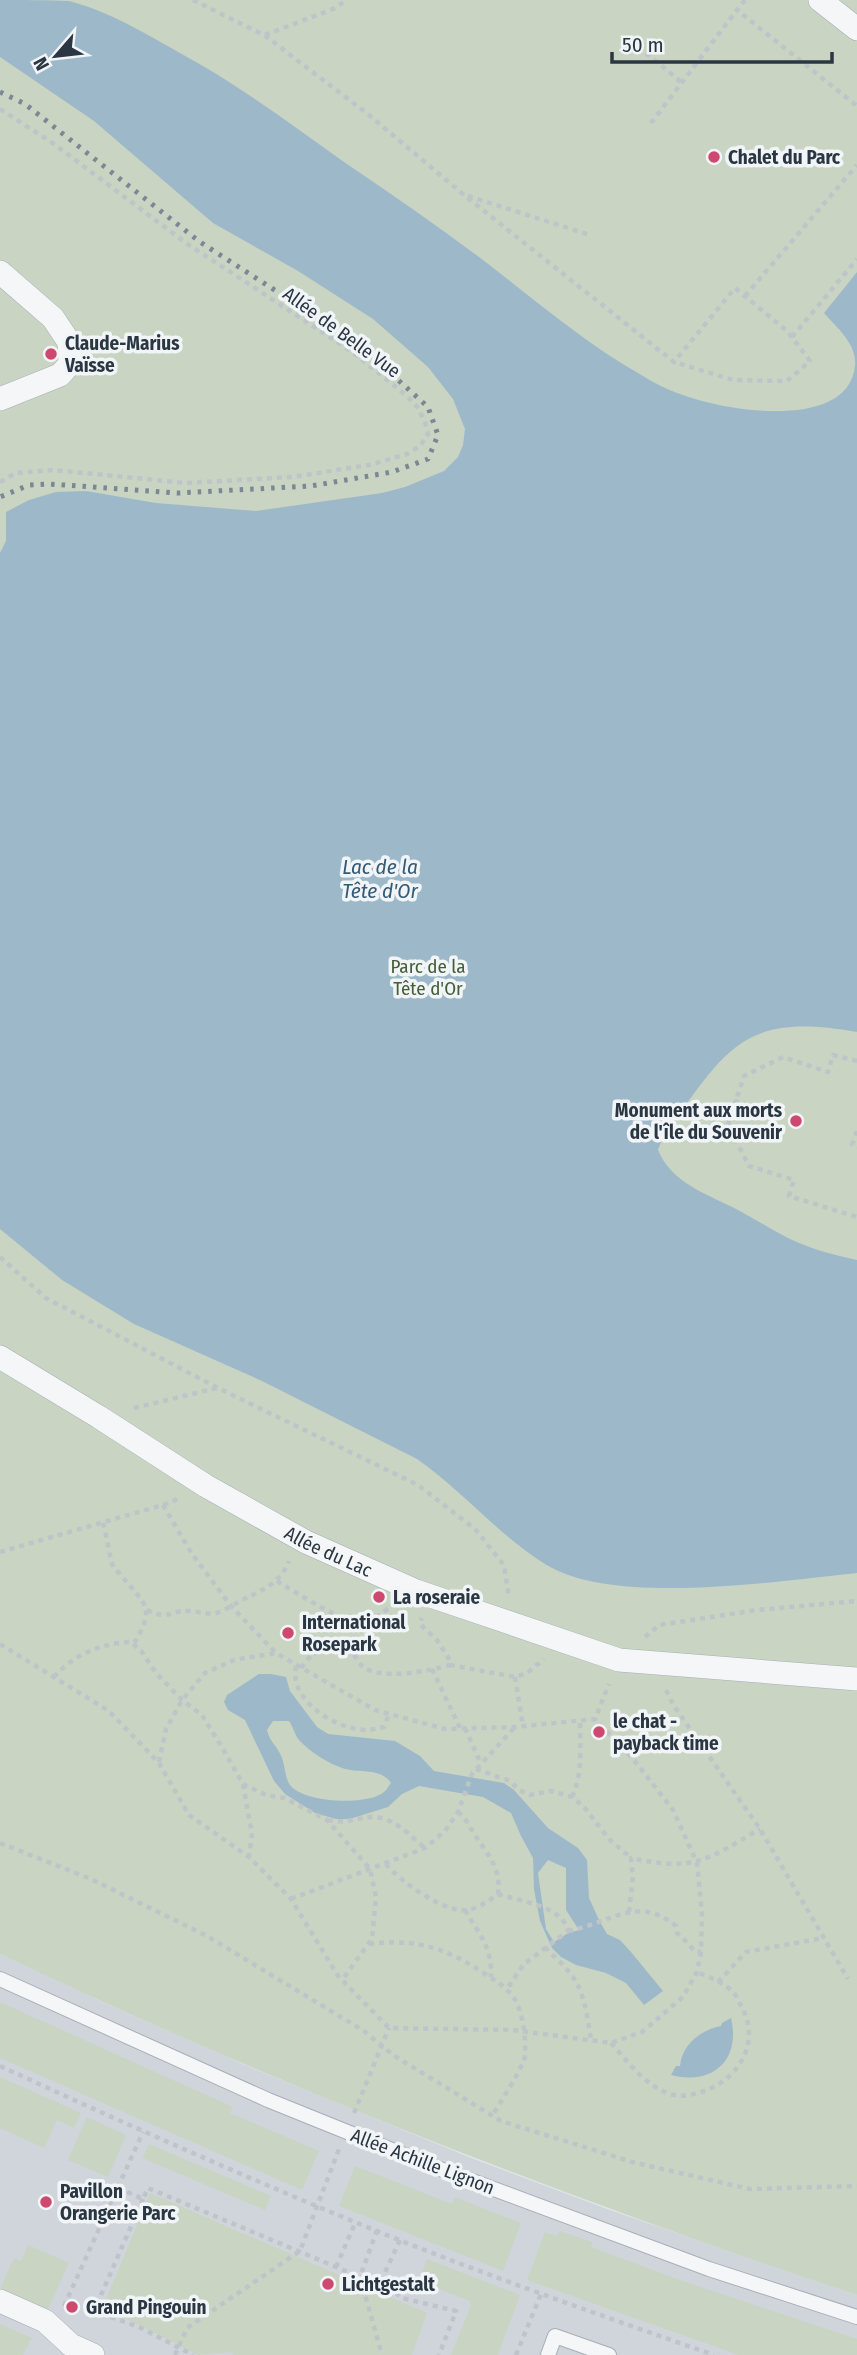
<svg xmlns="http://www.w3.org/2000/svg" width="857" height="2355" viewBox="0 0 857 2355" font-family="'Fira Sans Condensed',sans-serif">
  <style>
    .built { fill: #d0d5dc }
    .green { fill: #c9d4c3 }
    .water { fill: #9db9c9; fill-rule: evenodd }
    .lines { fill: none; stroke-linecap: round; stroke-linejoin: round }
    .service-casing { stroke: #a7aeb4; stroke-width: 16 }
    .pedestrian-casing { stroke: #a7aeb4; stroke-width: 24 }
    .path { stroke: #bfc4c9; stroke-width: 4.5; stroke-dasharray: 5 5; stroke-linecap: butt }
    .service { stroke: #f4f6f8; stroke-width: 14 }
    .pedestrian { stroke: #f4f6f8; stroke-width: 23 }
    .rail { stroke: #7b8893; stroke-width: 5; stroke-dasharray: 3.5 7; stroke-linecap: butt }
    .poi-dot { fill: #cd496f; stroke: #f1f5f7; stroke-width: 2.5 }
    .labels { text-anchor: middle; stroke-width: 7; stroke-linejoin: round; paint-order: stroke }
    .poi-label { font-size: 19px; font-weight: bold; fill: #2a3642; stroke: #f1f5f7; text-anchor: start }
    .street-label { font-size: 19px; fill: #2a3642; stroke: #f1f5f7 }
    .park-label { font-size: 19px; fill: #445d37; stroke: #f1f5f7 }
    .water-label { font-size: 21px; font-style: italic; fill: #345a75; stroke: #f1f5f7 }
  </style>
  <rect width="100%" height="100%" fill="#e2e6ea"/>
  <path class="built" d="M0,1954L105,2003L250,2067L469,2157L610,2210L857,2295V2355H0Z"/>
  <g class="green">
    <path d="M0,0H857V2295C565,2198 278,2086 0,1954Z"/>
    <path d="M0,2002L233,2107L230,2113L319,2151L302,2190L0,2058Z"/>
    <path d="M0,2077L81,2113L74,2128L57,2120L44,2148L0,2128Z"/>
    <path d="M87,2117L126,2135L108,2177L68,2160Z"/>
    <path d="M149,2144L271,2196L265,2210L142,2158Z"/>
    <path d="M355,2166L452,2204L455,2197L521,2223L503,2271L339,2206Z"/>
    <path d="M150,2193L427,2313L412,2355H235L230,2352L198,2355L103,2307Z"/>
    <path d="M560,2231L592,2242L591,2247L677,2279L857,2339V2355H739L527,2280L545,2232L557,2236Z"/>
    <path d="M28,2245L69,2263L45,2315L0,2294V2289L14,2258L21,2261Z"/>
    <path d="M427,2259L520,2295L498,2355H451L471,2305L469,2301L419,2281Z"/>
    <path d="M0,2324L32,2338L23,2355H0Z"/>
  </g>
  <g class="water">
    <path d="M0,0C20,0 51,0 69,1C116,13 161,43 203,66C252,95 298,129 344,162C391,194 438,226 483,260C535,300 586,344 643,376C656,384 672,392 686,396C727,411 848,431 855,366C857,344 838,329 824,313L857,272V1032C740,1011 726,1051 663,1136L658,1150C672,1184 708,1194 738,1210C755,1219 772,1230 790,1239C811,1249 834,1255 857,1260V1573C777,1581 613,1607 545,1564C498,1535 462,1490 417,1459L262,1381L134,1324L62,1280L0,1229V553L6,541V512L29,500L56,492L86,491L156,503L256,511L382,493L405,487L444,471L458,457L463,445L465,429L453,399L428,367L373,319L298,271L213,223L94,121L0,57Z"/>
    <path d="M259,1674H271L286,1677L290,1691L317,1727L328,1734L395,1741L420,1756L434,1771L504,1783L514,1790L548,1828L578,1848L587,1860L589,1898L600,1922L607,1934L620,1940L631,1952L663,1991L644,2005L626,1983L606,1973L576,1965L561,1957L552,1948L540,1921L534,1889L533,1858L521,1836L511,1813L483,1797L419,1786L402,1794L388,1807L350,1819H336L315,1813L285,1794L274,1781L245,1720L228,1710L224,1702L227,1695ZM273,1721H289C293,1727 295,1735 299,1740C311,1753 329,1764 345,1769C361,1773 381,1768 391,1783C388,1786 387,1790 384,1792C368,1806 303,1803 290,1785C285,1778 285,1766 282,1758C278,1746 270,1743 267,1730ZM548,1860L566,1868V1910L579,1930L568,1933L554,1942L546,1929L538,1873Z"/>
    <path d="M731,2018C741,2060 713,2086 671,2075L676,2066H680C682,2044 701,2030 721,2026L722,2023Z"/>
  </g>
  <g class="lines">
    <g class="service-casing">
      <g id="service">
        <path d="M0,1979L268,2100L424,2163L709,2269L857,2317"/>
        <path d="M548,2355L555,2336L609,2355"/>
      </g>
    </g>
    <g class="pedestrian-casing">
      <g id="pedestrian">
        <path d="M820,0L857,29"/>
        <path d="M0,272L53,318L69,342L70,364L60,375L0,399"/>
        <path id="s1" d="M0,1357L99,1417L206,1486L306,1542L416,1591L619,1660L857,1679"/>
        <path d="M0,2301L45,2321L71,2345L93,2355"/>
      </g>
    </g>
    <g class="path">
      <path d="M193,0L264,35L369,115L464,195L674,362L735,288L787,331L810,361L787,381L733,380L674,362"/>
      <path d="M745,0L737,10L857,106"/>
      <path d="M265,35L333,9L347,0"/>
      <path d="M646,53L681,82"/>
      <path d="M0,109L54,144L186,243L351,351L407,396L418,408L425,422L428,434L420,446L407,454L369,465L292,477L186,483L53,470L16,473L0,482"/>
      <path d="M651,123L737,10"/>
      <path d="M468,196L590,235"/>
      <path d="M745,296L857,165"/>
      <path d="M792,337L857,259"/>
      <path d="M857,1061L833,1055L828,1072L783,1057L744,1076L728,1125L749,1166L794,1180L789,1196L857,1217"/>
      <path d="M734,1101L758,1108"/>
      <path d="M857,1131L852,1145L857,1147"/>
      <path d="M0,1257L46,1298L218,1388L418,1485L475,1529L504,1565L509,1597"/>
      <path d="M134,1408L217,1388"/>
      <path d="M163,1505L192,1554L231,1606L275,1652"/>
      <path d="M103,1523C107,1536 109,1556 113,1566C114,1569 118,1572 120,1574C145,1605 157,1606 133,1645"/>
      <path d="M0,1552L163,1505L180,1498"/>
      <path d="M277,1581C291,1590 348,1625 361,1623C372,1621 382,1613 390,1607"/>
      <path d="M147,1610C170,1621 169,1610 189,1611C198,1611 206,1615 216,1613C224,1611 233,1605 240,1601C262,1590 279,1585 289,1561"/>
      <path d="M368,1621L359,1629L351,1647C353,1653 357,1661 362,1666C379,1681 429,1671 450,1665L451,1662L437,1640L423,1627L420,1622L422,1618"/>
      <path d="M645,1637L659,1625L757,1610L857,1601"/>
      <path d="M0,1644L109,1711L159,1763L189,1815L249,1857L291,1899L338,1976L389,2028L513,2030L611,2043L642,2032L683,1997L697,1972L701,1952L702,1913L697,1863L673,1810L634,1760L595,1719"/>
      <path d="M450,1665L515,1677L527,1673L544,1659"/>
      <path d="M296,1666C288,1700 336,1730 367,1730C373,1730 378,1728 384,1727L389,1714"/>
      <path d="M301,1668L312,1654L351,1644"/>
      <path d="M432,1669L460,1728"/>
      <path d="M54,1677C73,1655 101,1643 131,1642L142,1652L156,1673L182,1700L202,1715L223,1749L243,1784L252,1834L249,1857"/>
      <path d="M515,1677L523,1726"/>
      <path d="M666,1690L674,1706L760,1829L848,1979"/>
      <path d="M465,1728L481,1764"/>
      <path d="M159,1762L166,1729L182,1700L205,1673L234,1660L276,1653L375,1710L445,1729L515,1727L595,1719L609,1684"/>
      <path d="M476,1769L510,1781L519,1790L530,1795L551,1791L572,1797L584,1807L609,1839L631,1858"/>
      <path d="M243,1784L266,1795L284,1798L327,1820L370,1869L376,1897L372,1939L342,1980"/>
      <path d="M572,1797C583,1773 580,1747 580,1721"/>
      <path d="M328,1820C346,1824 355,1818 372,1817C392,1816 411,1836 425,1848"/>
      <path d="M0,1843L91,1879L207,1936L364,2031L393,2055L501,2121L632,2162L750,2189L857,2186"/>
      <path d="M386,1864C399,1881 446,1914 468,1910C478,1908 489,1901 498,1894C502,1869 487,1853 474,1834C469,1826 466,1818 458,1812"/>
      <path d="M498,1894C519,1901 563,1906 568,1931L524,1964L507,1989"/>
      <path d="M291,1899L425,1848L445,1831L458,1812L472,1774L514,1728"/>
      <path d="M465,1910C480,1936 492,1946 491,1977"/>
      <path d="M629,1912L633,1877L631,1858C694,1872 707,1860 760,1829"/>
      <path d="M568,1931C608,1924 638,1894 676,1926L677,1933L689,1944L694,1951L701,1952"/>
      <path d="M369,1944C416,1938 446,1948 485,1974C496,1981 506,1987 514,1998C523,2013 526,2037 525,2055C524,2067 499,2104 492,2116"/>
      <path d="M545,1947C553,1956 562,1963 569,1972C585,1990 587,2017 591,2040"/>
      <path d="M718,1982L746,1952L823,1938"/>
      <path d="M611,2043C628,2062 643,2083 667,2093C676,2097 688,2096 698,2093C736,2083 762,2045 742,2007C739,2003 737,1997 734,1993C725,1983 709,1977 697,1972"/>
      <path d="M0,2066C132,2127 265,2186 399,2240C503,2281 608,2318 714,2355"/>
      <path d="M354,2113L389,2028"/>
      <path d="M118,2188L143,2199L148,2188L360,2277L382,2355"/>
      <path d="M143,2199L94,2311L139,2327L193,2355"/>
      <path d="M377,2230L360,2277L381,2281L402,2298L456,2311L439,2355"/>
      <path d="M336,2267L356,2221"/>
      <path d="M381,2281L400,2240"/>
      <path d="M64,2306L143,2132"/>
      <path d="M175,2355L187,2328L300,2251L339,2149"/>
      <path d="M516,2355L541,2294"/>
    </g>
    <use href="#service" class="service"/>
    <use href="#pedestrian" class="pedestrian"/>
    <path class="rail" d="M0,92L25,104L200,242L357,343L428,407L438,435L428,459L392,472L311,486L178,493L49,484L29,485L0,497"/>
  </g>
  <g class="poi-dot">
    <circle cx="714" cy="157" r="7"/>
    <circle cx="51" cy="354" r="7"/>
    <circle cx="796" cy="1121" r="7"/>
    <circle cx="379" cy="1597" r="7"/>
    <circle cx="288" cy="1633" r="7"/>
    <circle cx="599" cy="1732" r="7"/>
    <circle cx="46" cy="2202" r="7"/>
    <circle cx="328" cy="2284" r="7"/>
    <circle cx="72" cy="2307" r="7"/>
  </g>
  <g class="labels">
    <g class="poi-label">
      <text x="728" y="164">Chalet du Parc</text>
      <text x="65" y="350">Claude-Marius<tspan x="65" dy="22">Vaïsse</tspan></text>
      <text x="782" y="1117" text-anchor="end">Monument aux morts<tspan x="782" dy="22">de l'île du Souvenir</tspan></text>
      <text x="393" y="1604">La roseraie</text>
      <text x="302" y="1629">International<tspan x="302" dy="22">Rosepark</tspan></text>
      <text x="613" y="1728">le chat -<tspan x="613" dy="22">payback time</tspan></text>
      <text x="60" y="2198">Pavillon<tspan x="60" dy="22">Orangerie Parc</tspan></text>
      <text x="342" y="2291">Lichtgestalt</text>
      <text x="86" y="2314">Grand Pingouin</text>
    </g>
    <g class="street-label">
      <text transform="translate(342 332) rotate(36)" y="7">Allée de Belle Vue</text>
      <text dy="7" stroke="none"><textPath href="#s1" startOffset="382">Allée du Lac</textPath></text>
      <text transform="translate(423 2161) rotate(21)" y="7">Allée Achille Lignon</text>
    </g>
    <g class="park-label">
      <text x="428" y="973">Parc de la<tspan x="428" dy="22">Tête d'Or</tspan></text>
    </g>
    <g class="water-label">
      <text x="380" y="874">Lac de la<tspan x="380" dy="24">Tête d'Or</tspan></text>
    </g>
  </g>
  <g transform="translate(56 56) rotate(242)" stroke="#f1f5f7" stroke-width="5" paint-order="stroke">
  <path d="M0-5L12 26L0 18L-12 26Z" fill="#2a3642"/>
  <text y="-10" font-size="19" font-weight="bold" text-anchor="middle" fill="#2a3642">N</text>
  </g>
  <path d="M612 52v10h220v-10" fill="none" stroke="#2a3642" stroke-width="3.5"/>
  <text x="622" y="52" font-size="21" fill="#2a3642" stroke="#f1f5f7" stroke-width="5" paint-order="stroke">50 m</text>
</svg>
